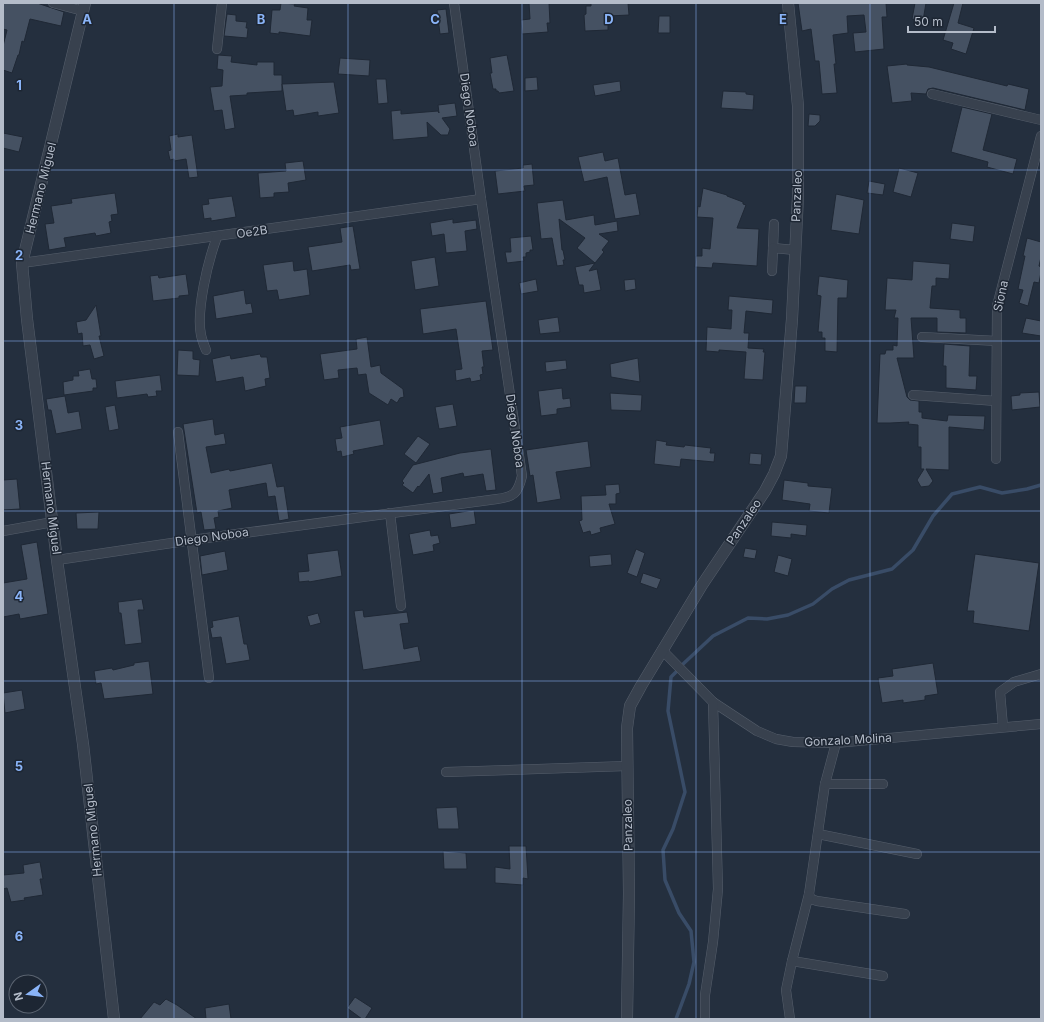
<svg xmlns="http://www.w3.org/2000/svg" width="1044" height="1022" viewBox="0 0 1044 1022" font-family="Inter,sans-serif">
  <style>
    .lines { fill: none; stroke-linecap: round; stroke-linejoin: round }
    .stream { stroke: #394c67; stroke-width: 3.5 }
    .building { fill: #455162; stroke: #1f2835 }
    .minor-casing { stroke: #565f6c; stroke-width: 10 }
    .tertiary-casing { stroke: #565f6c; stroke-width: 12 }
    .minor { stroke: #38414e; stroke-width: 9 }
    .tertiary { stroke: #38414e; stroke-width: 11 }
    .grid { fill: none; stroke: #8ab4f8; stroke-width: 1; stroke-opacity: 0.55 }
    .labels { text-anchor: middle; stroke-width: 3; stroke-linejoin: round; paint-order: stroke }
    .street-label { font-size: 12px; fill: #b4bcc9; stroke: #1d2633 }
    .grid-label { font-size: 13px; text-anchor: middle; font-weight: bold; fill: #8ab4f8; stroke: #1d2633; stroke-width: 3; stroke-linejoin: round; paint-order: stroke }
  </style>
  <rect width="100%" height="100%" fill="#242f3e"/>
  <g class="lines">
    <g class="stream">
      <path d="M682,665L713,636L748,618L767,619L788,615L813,604L832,589L849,580L892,569L913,550L933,516L952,494L980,487L1002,493L1027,489L1041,485"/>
      <path d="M676,1019L689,984L694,962L691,931L679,913L665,880L663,850L673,829L685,792L668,711L671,677L678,670"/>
    </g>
  </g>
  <g class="building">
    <path d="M3,3H37L64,12L61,26L30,19L24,42L22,41L19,55H18L12,73L3,70V46L7,30L3,29Z"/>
    <path d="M281,3L295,4L294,6L308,8L307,20H312L310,36L279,32V34L270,33L272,10H280Z"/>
    <path d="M529,3H549L550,23H547L548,32L522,34L521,20L530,19Z"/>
    <path d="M591,3H628L629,15L608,16V30L585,31L584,15L586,14V6H591Z"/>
    <path d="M798,3H886L887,17H882L884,49L855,52L853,33L866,32L864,15L847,16L848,33L833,35L836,64H834L837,93L822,94L819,61H815L811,29L802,31Z"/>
    <path d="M915,3H926L923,21L912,19Z"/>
    <path d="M954,3H963L958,23L974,28L966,54L951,49L953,43L943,40Z"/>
    <path d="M446,9L449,33L440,34L437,10Z"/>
    <path d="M227,14L236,15V21L247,22L246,28H248L247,38L224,36Z"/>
    <path d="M659,16H670V33H658Z"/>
    <path d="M218,55L232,56L231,62L257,65V62H274V75H282V91L247,93V95L230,96L235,128L225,130L222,110L214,111L210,87L222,86L223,70L217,69Z"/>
    <path d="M507,55L514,91L499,93L498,91H496V89H493L490,73H492L490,58Z"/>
    <path d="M340,58L370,60L369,76L338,74Z"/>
    <path d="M907,64V65L929,67L1007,86L1008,84L1029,89L1025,110L933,88L928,89L926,94L911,93L912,101L892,103L887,66Z"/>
    <path d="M537,77L538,90L525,91V78Z"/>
    <path d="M376,79H386L388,103L378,104Z"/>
    <path d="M620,81L621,91L595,96L593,85Z"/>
    <path d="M334,82L339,113L318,116V112L294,116L293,110L286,111L282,84Z"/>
    <path d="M723,91L746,92V94L754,95L753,110L721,108Z"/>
    <path d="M455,103L457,116L442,118L450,129L448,135H441L427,122L428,137L393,140L391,111L401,110V114L438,111L439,113L438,105Z"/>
    <path d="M962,107L992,114L983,150L1017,159L1013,174L987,167L988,162L951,152Z"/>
    <path d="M809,114L820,115V121L815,126H808Z"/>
    <path d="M3,133L23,137L19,152L3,148Z"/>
    <path d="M178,134V137L192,135L198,177L189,178L186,159L174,161V159L170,160L168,151L171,150L169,136Z"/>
    <path d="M603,152L605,161L618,158L625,195L636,193L640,215L615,219L607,177L584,182L578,157Z"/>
    <path d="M303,161L306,180L288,183L289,192L274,193V197L260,198L258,173L286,171L285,163Z"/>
    <path d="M532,164L534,185L524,186L525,191L498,194L495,171L523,168V165Z"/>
    <path d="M899,168L918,173L911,197L893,192Z"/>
    <path d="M869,181L885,184L883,195L867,193Z"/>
    <path d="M703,188L727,195V196L743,202V204L746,205L737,228L759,229L757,266L713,263L712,268L695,267L696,256H702V248L710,249L713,218L697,217L698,206L700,207Z"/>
    <path d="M115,193L118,214L111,215L112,221L109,222L111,233L96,236L95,233L64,238L66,247L49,250L45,224L54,223L51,206L72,203L71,199Z"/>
    <path d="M836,194L864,200L859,234L831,230Z"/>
    <path d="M232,196L236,217L211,221V218L204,219L202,205L209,204L208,199Z"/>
    <path d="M563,200L566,220L594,215L595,225L617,221L618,231L599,234L609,241L602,250L604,252L595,263L577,248L585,238L559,219L562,250H563L565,260H563L564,265L557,266L552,238L541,239L537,203Z"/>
    <path d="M453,219V223L476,220L477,229L465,231L467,251L446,253L444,234L432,236L430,223Z"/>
    <path d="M952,223L975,226L973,242L950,239Z"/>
    <path d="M353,226L360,269L351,270L350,265L312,271L308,247L342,242L340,228Z"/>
    <path d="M531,236L533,250H530V252L526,253V257H523L524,261L507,263L505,252H511L510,238Z"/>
    <path d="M1027,238L1041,242V257L1039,266L1041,267V272L1039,283L1034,282L1028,306L1019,303L1023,290L1018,289L1025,256H1023Z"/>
    <path d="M435,257L439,286L415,290L411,261Z"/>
    <path d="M293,261L294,271L307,269L310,295L279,300L277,290L267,291L263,265Z"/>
    <path d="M913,261L950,264L949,279L936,278V286H932L930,308L960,310V318H966V333L937,332V318H911L914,358H897L907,397L910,400L919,401V412H922V418L947,421L948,415L985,416L984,430L949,427V470L926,469L933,481L929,486L921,487L917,480L924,469H921V447H918V425L908,424L909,422L890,423H877L880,354H885L886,350H893V345L897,346L898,318H894L896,310H885L887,278L912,280Z"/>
    <path d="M595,263L589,271L597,269L601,290L584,293L583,285H579L575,267Z"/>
    <path d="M186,274L189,295L179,296V298L153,301L150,276L158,275L159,278Z"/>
    <path d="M819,276L848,280L847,298H838L837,352L825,351V338H822V332H818L821,296L817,295Z"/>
    <path d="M536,279L538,291L521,294L519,283Z"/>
    <path d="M635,279L636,289L625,291L624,280Z"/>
    <path d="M244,290L246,304L251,303L253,313L216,319L213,296Z"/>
    <path d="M729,296L773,300L772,314L746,311L744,333H749L748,348L764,349L763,352H765L763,380L744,379L746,352L719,350V352L706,351L707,327L731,329L732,310H728Z"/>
    <path d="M486,301L493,350L482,351L484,367H482L483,374L480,375L481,380L471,382L470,378L456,381L455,370L462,369L456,329L423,334L420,309Z"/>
    <path d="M96,305L101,336H99L104,356L94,359L90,345L83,346L82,333L78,334L76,322L86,320Z"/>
    <path d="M558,317L560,332L540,334L538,320Z"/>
    <path d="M1026,318L1041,321V336L1022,333Z"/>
    <path d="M367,337L371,367L380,365L381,373L403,389L404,397L400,398L397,403L391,399L388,405L369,393L366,374L358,375L357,368L338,370L339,378L324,380L320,354L357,349L356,339Z"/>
    <path d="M944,344L970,346L969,376H977L976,390L946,388V366H943Z"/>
    <path d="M178,350L193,351V359L200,360L199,376L177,375Z"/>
    <path d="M260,354L261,357H267L270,378L265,379L266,386L245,391L243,377L216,382L212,359L230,355L231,359Z"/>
    <path d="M638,358L640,382L611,377L610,364Z"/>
    <path d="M566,360L567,369L546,372L545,362Z"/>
    <path d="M90,369L92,379H96L97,388H93V391L64,395L63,382L73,380V376H79L78,371Z"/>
    <path d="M160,375L162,391H156L157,396L148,397L147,394L117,398L115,381Z"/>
    <path d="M795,386H807L806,403H794Z"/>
    <path d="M562,388L563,399L570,398L571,407L557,409V414L541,416L538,391Z"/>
    <path d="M1039,392L1040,407L1012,410L1011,396L1020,395V393Z"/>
    <path d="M610,393L642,395L641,411L611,410Z"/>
    <path d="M65,396L68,413L79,411L82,429L56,434L51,410H48L46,399Z"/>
    <path d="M453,404L457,426L439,429L435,407Z"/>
    <path d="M115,405L119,429L109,431L105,407Z"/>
    <path d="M213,419L215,435L224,433L226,444L206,447L211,473L229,469L230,471L272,463L277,487L284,486L289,519L279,521L275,496L268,497L266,483L229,490L232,508L218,511L219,517L214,518L216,529L204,530L201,512L197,513L183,424Z"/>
    <path d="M380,420L384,445L353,451L354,454L342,457L341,451L337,452L335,439L342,438L340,427Z"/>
    <path d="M418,436L430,444L416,463L404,454Z"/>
    <path d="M656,440L667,442L666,445L684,447L685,445L711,448L710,453H715L714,462L681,459L680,467L654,464Z"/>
    <path d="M588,441L591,467L556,472L561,499L537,503L533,475L530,476L526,450Z"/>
    <path d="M491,449L496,490L486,491L483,474L464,477L463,473L441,478L443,492L433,494L429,474L419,487L418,486L413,493L402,485L404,483L402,481L413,465L460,453Z"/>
    <path d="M750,453L762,454L761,465L749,464Z"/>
    <path d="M17,479L20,509L3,510V480Z"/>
    <path d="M784,480L808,483V486L832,488L829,513L809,511L810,504L782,500Z"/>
    <path d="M619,484L620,493L616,494V504H609L615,524L600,528L601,532L591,535L590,531L583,533L579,521L582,520L581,496L606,495L605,485Z"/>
    <path d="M474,510L476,524L451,528L449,514Z"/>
    <path d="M99,512L98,529H77L76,513Z"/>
    <path d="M772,522L807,525L806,536L791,534V538L771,536Z"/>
    <path d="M430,530L431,536L438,535L440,543L433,545L434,551L413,555L409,534Z"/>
    <path d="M37,542L48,614L20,619L19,614L3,617V583L27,579L21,545Z"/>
    <path d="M745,548L757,550L755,559L743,557Z"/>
    <path d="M636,549L645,553L637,577L627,573Z"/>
    <path d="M338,550L342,576L309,582V581L299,582L298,572L309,571L307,554Z"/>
    <path d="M225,551L228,570L202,575L200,556Z"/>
    <path d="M611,554L612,565L590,567L589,556Z"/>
    <path d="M975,554L1039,563L1029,631L973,623L974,611H967Z"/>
    <path d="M778,555L792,559L788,576L774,572Z"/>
    <path d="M643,573L661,579L657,589L640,583Z"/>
    <path d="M142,599L144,610H138L142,643L125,645L121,613H119L118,602Z"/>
    <path d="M363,610L364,617L407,612L409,623L400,624L404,649L418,646L421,661L363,670L354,611Z"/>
    <path d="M318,613L321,623L310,626L307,616Z"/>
    <path d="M239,616L244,644H247L250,660L226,664L221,637L212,638L210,628L213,627L212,621Z"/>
    <path d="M149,661L153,694L104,699L101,683L96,684L94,671L112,668L113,670L134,665V663Z"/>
    <path d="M933,663L938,694L925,696V700L903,703V700L882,703L878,678L893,676L892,669Z"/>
    <path d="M22,690L25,709L5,713L3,693Z"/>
    <path d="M457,807L459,829H438L436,808Z"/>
    <path d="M509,846H526L528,879L523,878V885L495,883V867L510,869Z"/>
    <path d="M443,851L466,853L467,869H444Z"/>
    <path d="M40,862L43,879H40L43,895L24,898L25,900L11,902L7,888L3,889V875L24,873L23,865Z"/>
    <path d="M355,997L372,1008L365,1019H362L347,1008Z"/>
    <path d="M166,999L177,1005L197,1019H140L154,1002L160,1005Z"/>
    <path d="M229,1004L231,1019H206L205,1008Z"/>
  </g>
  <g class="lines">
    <g class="minor-casing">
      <g id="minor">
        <path d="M53,3L83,11"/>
        <path d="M217,49L222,3"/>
        <path d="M932,94L1041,120"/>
        <path d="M774,224L773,248L795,250"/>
        <path d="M22,263L481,199"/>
        <path d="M772,271L773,248"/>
        <path d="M922,337L997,341"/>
        <path d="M206,350C204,345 202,340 201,335C196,310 208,261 217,237"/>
        <path d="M913,395L996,401"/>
        <path d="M178,432L209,678"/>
        <path d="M996,459L997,306L1041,136"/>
        <path d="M390,513L401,606"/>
        <path d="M3,531L53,522"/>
        <path d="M57,560L192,540L497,499C514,497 518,493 522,476L481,199L454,3"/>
        <path d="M662,650L713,702L757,731L776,739L793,742L836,743L1041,724"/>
        <path d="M1003,727L1000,692L1014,682L1041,674"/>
        <path d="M836,743L825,784L809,894L811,899L817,901L905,914"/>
        <path d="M446,772L627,766"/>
        <path d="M825,784H883"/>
        <path d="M818,834L917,854"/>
        <path d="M792,961L883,976"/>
        <path d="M705,1019V995L713,942L718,889L713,702"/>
        <path d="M790,1019L786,990L792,961L809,894"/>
      </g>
    </g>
    <g class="tertiary-casing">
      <g id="tertiary">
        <path d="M85,3L22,263L27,319L57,560L83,744L114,1019"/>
        <path d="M627,1019L629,893L627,728L630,706L641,686L702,585L765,491L774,474L781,456L792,319L798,196V106L788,3"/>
      </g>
    </g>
    <use href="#minor" class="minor"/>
    <use href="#tertiary" class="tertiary"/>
  </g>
  <path class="grid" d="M174,3V1019M348,3V1019M522,3V1019M696,3V1019M870,3V1019M3,170H1041M3,341H1041M3,511H1041M3,681H1041M3,852H1041"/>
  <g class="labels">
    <g class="street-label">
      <text transform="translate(469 110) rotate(82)" y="4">Diego Noboa</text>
      <text transform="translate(41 188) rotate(-76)" y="4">Hermano Miguel</text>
      <text transform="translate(797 196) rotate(-88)" y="4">Panzaleo</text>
      <text transform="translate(252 232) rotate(-8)" y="4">Oe2B</text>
      <text transform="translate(1001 296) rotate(-78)" y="4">Siona</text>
      <text transform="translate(515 431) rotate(82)" y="4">Diego Noboa</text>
      <text transform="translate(51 508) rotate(83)" y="4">Hermano Miguel</text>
      <text transform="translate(744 522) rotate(-56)" y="4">Panzaleo</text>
      <text transform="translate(212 537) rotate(-8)" y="4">Diego Noboa</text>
      <text transform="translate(848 740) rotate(-3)" y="4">Gonzalo Molina</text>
      <text transform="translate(628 825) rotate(-91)" y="4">Panzaleo</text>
      <text transform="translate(93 830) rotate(-96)" y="4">Hermano Miguel</text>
    </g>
  </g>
  <g class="grid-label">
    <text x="87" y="24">A</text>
    <text x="261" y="24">B</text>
    <text x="435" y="24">C</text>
    <text x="609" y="24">D</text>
    <text x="783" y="24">E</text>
    <text x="19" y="90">1</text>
    <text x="19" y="260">2</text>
    <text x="19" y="430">3</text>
    <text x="19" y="601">4</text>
    <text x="19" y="771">5</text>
    <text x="19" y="941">6</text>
  </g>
  <rect width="1044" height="1022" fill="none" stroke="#b4bcc9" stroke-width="8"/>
  <g transform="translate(28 994) rotate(256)"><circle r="19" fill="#1d2633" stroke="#59626f"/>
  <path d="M0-3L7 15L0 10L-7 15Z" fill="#8ab4f8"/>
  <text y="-6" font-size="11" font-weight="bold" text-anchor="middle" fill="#b4bcc9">N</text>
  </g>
  <path d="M908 26v6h87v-6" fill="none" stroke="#b4bcc9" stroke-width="2"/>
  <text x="914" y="26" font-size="12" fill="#b4bcc9" stroke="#1d2633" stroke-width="3" paint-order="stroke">50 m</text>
</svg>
